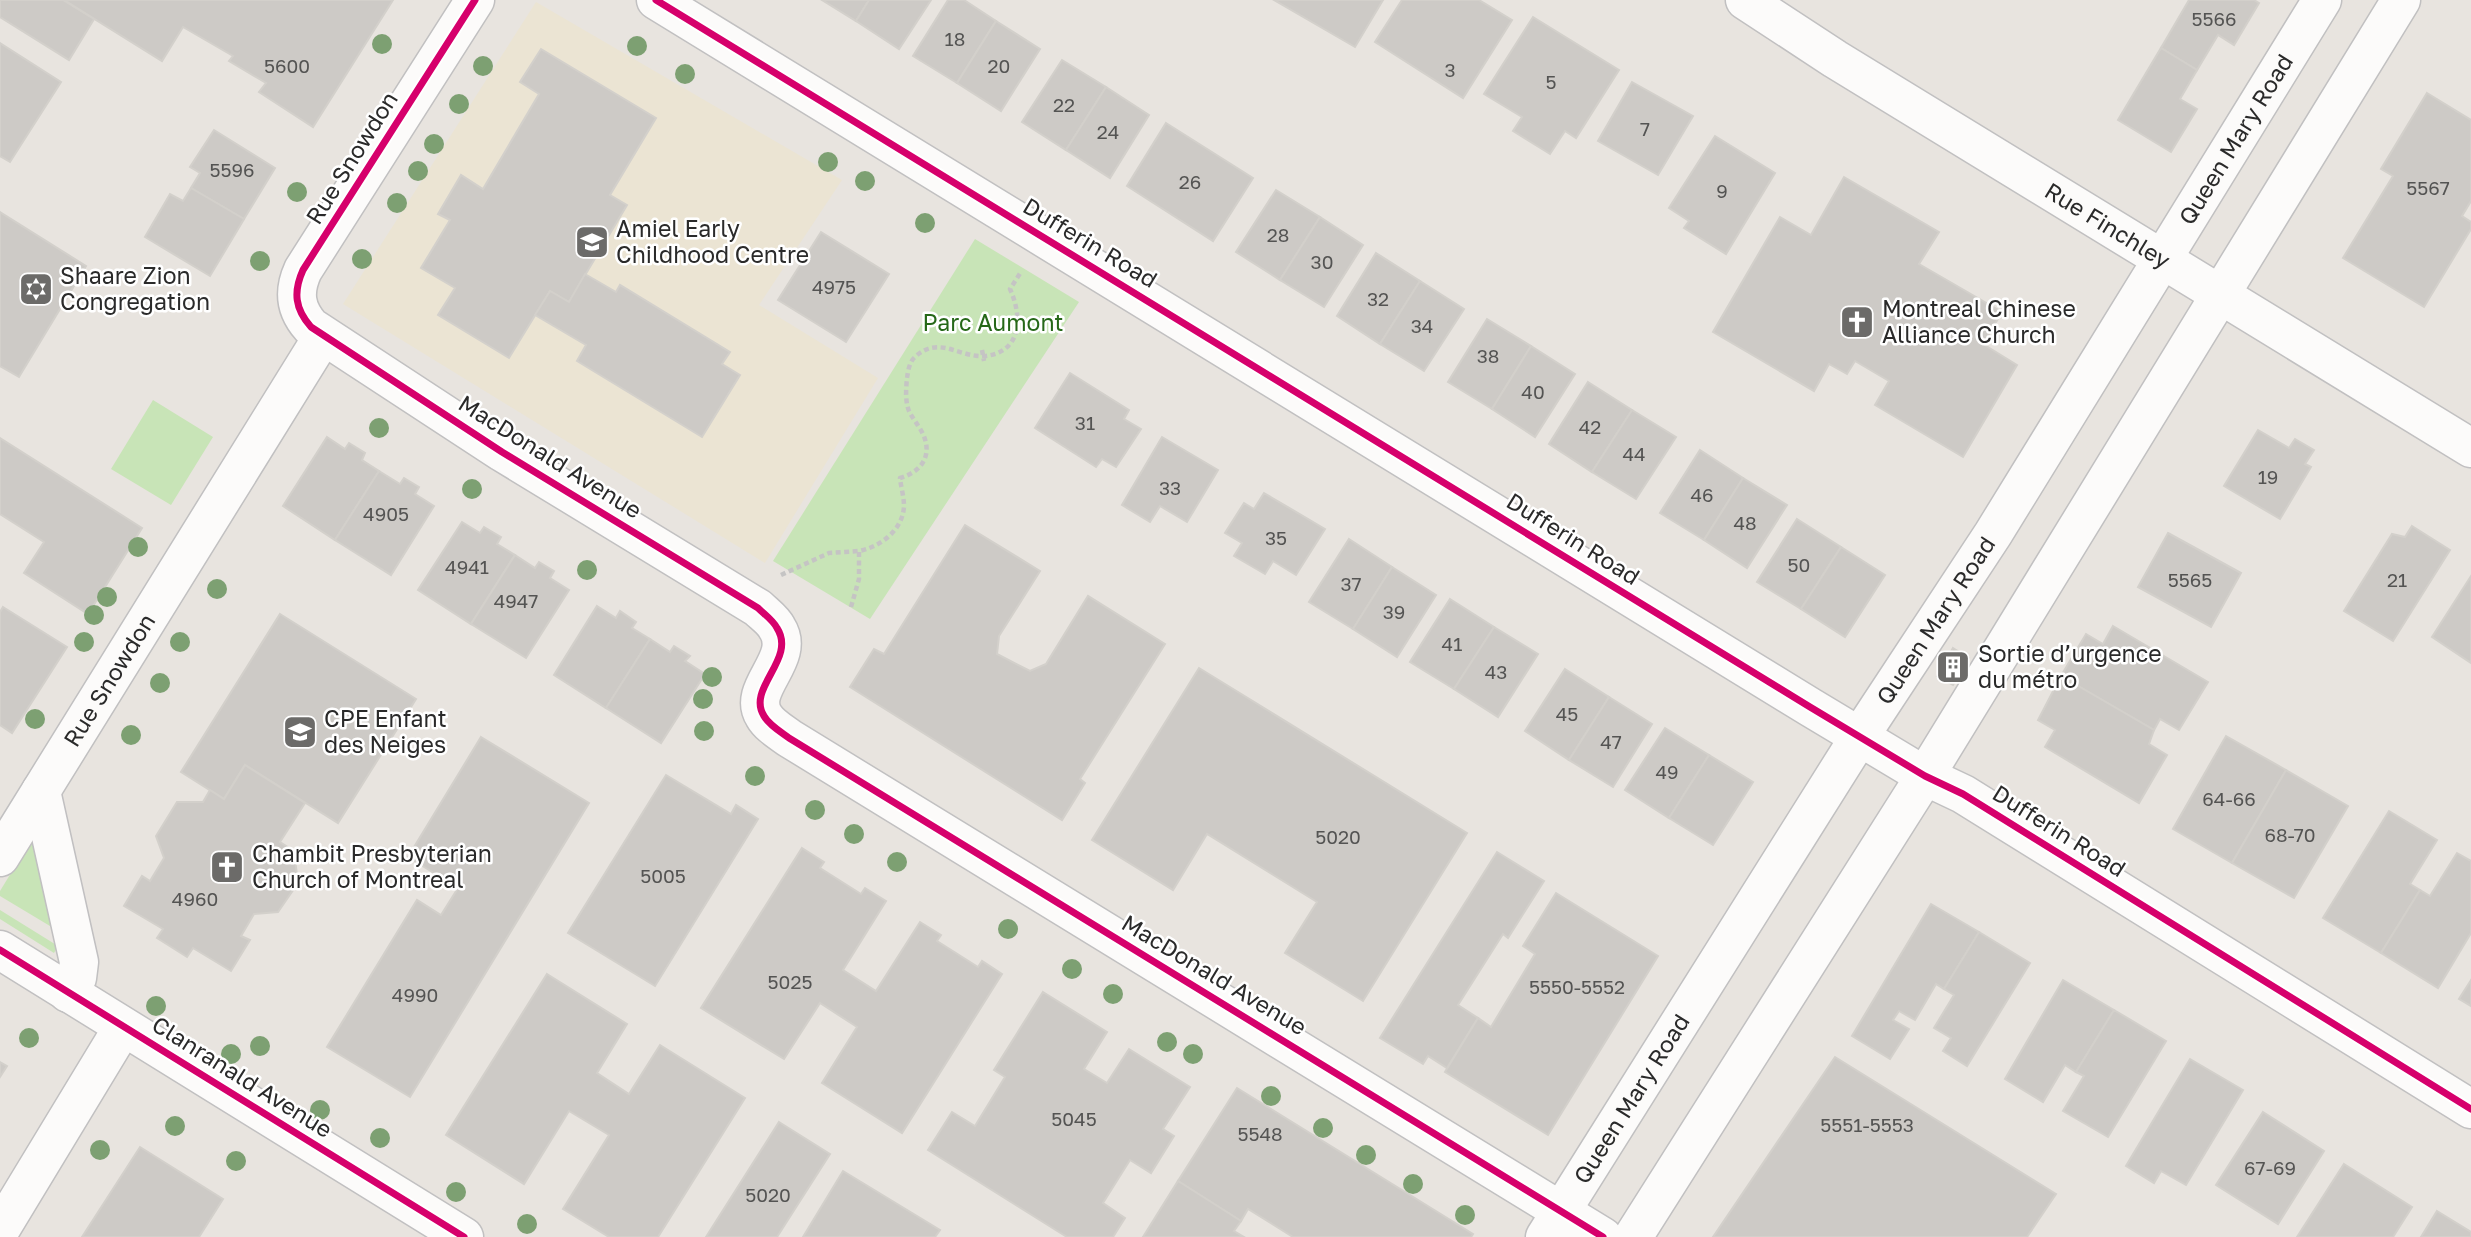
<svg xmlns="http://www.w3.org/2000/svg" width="2471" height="1237" viewBox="0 0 2471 1237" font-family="'Golos Text',sans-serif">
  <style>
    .education { fill: #ebe4d3 }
    .green { fill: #c8e4b7 }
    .building { fill: #cdcac6; stroke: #d3d0cb; stroke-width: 2 }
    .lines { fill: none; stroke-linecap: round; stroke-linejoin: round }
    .minor-casing { stroke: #c1c0c1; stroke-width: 41 }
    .tertiary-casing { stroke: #c1c0c1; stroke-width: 41 }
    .path { stroke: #c5c4c4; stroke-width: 4.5; stroke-dasharray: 5 3.5; stroke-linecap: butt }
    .minor { stroke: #fcfbfa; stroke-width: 38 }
    .tertiary { stroke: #fcfbfa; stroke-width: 38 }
    .cycleway-casing { stroke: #fff; stroke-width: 11 }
    .cycleway { stroke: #d6006c; stroke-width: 7 }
    .tree { fill: #7da072 }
    .labels { text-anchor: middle; stroke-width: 5; stroke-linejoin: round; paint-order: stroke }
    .number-label { font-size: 19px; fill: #545453 }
    .street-label { font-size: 23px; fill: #2a2a2a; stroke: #fff }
    .poi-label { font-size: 23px; fill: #2a2a2a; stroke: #fff; text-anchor: start }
    .park-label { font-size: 23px; fill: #266818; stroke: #fff }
  </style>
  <rect width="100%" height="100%" fill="#e8e4df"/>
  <path class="education" d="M536,2L842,180L759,305L878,378L765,563L343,304Z"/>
  <g class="green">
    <path d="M975,239L1079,302L870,619L773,561Z"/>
    <path d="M153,400L213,437L171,505L111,469Z"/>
    <path d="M30,842L35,846L55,929L0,896V891Z"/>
    <path d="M0,910L58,946L54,953L0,919Z"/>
  </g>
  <g class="building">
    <path d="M0,0H63L94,19L69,60L0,17Z"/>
    <path d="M64,0H393L313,127L259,92L266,83L229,61L233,56L183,27L162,61Z"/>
    <path d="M822,0H869L856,21Z"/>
    <path d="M869,0H931L899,49L856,21Z"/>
    <path d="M948,0H964L996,21L957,83L913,56Z"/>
    <path d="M1274,0H1383L1355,47Z"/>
    <path d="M1402,0H1479L1512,20L1463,98L1375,42Z"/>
    <path d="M2189,0H2254L2259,3L2234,45L2218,35L2197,70L2161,48Z"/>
    <path d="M1533,17L1619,70L1576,138L1565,131L1550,154L1513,131L1522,117L1484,94Z"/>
    <path d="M996,21L1040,49L1001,111L957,83Z"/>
    <path d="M0,43L61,82L10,162L0,156Z"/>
    <path d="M2161,48L2197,70L2180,99L2197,109L2171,152L2118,120Z"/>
    <path d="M541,49L656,118L610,195L627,205L569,302L550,291L509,358L438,315L455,288L421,268L450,220L438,214L461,175L483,189L539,94L520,82Z"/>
    <path d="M1062,60L1106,87L1066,150L1022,122Z"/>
    <path d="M1632,82L1693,116L1658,175L1598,141Z"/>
    <path d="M1106,87L1149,115L1110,178L1066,150Z"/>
    <path d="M2427,93L2471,120V201L2462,216L2471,222V229L2424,307L2343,258L2393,176L2381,169Z"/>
    <path d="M1166,123L1253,178L1213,241L1127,186Z"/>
    <path d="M214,130L275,168L244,219L191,188L200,173L190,167Z"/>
    <path d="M1715,136L1775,173L1726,254L1684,228L1689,221L1669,208Z"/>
    <path d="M1844,177L1939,232L1919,264L2002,312L1983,344L2017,365L1963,457L1875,405L1889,381L1855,361L1847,374L1829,364L1814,391L1713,332L1780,217L1811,235Z"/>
    <path d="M191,188L244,219L210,276L145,237L170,194L183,201Z"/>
    <path d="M1276,190L1320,217L1280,280L1236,252Z"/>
    <path d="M0,212L86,266L19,377L0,366Z"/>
    <path d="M1320,217L1363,245L1324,307L1280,280Z"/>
    <path d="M821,232L889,274L846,342L778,300Z"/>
    <path d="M1376,253L1420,281L1380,344L1337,316Z"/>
    <path d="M585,274L616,292L620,285L730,352L722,364L740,375L702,437L577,361L586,345L535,315L550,291L569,302Z"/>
    <path d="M1420,281L1464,309L1424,371L1380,344Z"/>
    <path d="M1487,319L1531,346L1492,409L1448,382Z"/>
    <path d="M1531,346L1575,374L1535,437L1492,409Z"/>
    <path d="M1070,373L1129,410L1124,419L1141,429L1116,467L1102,459L1096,467L1035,428Z"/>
    <path d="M1588,382L1632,410L1592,472L1549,444Z"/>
    <path d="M1632,410L1676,437L1636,499L1592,472Z"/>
    <path d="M2258,430L2289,448L2295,439L2314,450L2305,464L2311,467L2280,519L2224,486Z"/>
    <path d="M327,437L345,449L349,443L365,453L362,460L379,471L335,540L283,506Z"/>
    <path d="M1162,437L1218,470L1187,522L1160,506L1150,522L1122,505Z"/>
    <path d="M0,438L142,528L88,614L24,573L44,542L0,514Z"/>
    <path d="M1700,450L1743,478L1704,540L1660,513Z"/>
    <path d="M379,471L400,484L404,478L419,487L415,494L434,506L391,575L335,540Z"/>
    <path d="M1743,478L1787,505L1747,568L1704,540Z"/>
    <path d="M1264,493L1325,529L1296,575L1273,561L1265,574L1234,556L1242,543L1225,533L1244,503L1254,509Z"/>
    <path d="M1797,519L1841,547L1801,609L1757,582Z"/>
    <path d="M462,522L480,533L484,527L501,537L497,544L515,555L471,624L418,590Z"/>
    <path d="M965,525L1040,571L999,636L997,654L1030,671L1046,664L1088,596L1165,644L1080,779L1085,783L1062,820L850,687L874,649L884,654Z"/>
    <path d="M2412,526L2450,550L2393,641L2344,611L2392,534L2405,537Z"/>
    <path d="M2168,533L2241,573L2211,627L2138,587Z"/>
    <path d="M1349,539L1392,567L1353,629L1309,602Z"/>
    <path d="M1841,547L1885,575L1845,637L1801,609Z"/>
    <path d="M515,555L535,568L539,562L554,571L550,578L569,590L526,658L471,624Z"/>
    <path d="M1392,567L1436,595L1397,657L1353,629Z"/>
    <path d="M2471,576V663L2432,637Z"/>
    <path d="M1450,599L1494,627L1454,689L1410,662Z"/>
    <path d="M597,606L616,618L620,611L636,622L632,628L650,639L606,708L554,675Z"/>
    <path d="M3,607L67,647L12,733L0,725V612Z"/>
    <path d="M280,614L416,699L338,823L245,765L224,799L181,772Z"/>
    <path d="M2113,626L2208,682L2179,730L2160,719L2154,730L2061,676L2086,634L2103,644Z"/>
    <path d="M1494,627L1538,654L1498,717L1454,689Z"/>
    <path d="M650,639L670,652L674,646L690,656L685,661L705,674L661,743L606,708Z"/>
    <path d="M1953,648L1969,658L1953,685L1937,676Z"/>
    <path d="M1199,668L1467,833L1363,1001L1285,953L1317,902L1207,834L1173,890L1092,840Z"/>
    <path d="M1565,669L1609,697L1569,760L1525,731Z"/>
    <path d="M2061,676L2154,730L2149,744L2167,755L2139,803L2045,747L2055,730L2038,720Z"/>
    <path d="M1609,697L1652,724L1613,787L1569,760Z"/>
    <path d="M1665,728L1709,755L1669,818L1625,790Z"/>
    <path d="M2226,736L2286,770L2232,863L2173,829Z"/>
    <path d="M481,737L589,803L410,1097L327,1047L417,900L441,915L458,888L408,857Z"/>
    <path d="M1709,755L1753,782L1713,845L1669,818Z"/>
    <path d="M245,765L305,803L280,842L294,851L298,883L278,912L254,914L241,936L250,940L231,971L193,948L187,957L157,938L163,929L124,906L142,876L150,881L164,858L156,836L177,802H203L210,790L224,799Z"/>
    <path d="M2286,770L2348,806L2294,898L2232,863Z"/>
    <path d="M666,775L731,814L736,805L758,819L655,986L568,933Z"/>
    <path d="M2389,811L2437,840L2410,884L2420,890L2381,953L2323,918Z"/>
    <path d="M802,848L824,862L820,868L861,894L865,888L886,901L843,970L876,991L920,922L941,935L937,941L978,967L982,961L1002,974L902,1133L822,1083L857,1027L820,1003L784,1059L701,1008Z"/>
    <path d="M1497,852L1544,881L1508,938L1503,934L1458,1005L1478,1018L1447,1068L1428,1056L1423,1064L1380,1038Z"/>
    <path d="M2457,853L2471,861V933L2438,988L2381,953L2420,890L2430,896Z"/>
    <path d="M1556,893L1658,956L1548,1135L1445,1072L1478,1018L1491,1027L1535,954L1523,946Z"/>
    <path d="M1931,904L1979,932L1944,989L1936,984L1915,1020L1899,1011L1893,1020L1909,1029L1890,1059L1852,1036Z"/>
    <path d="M1979,932L2030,963L1967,1066L1943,1051L1951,1038L1934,1028L1954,995L1944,989Z"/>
    <path d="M547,974L627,1024L597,1073L629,1094L660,1045L745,1098L658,1237H609L563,1209L609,1135L569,1111L524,1184L446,1135Z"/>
    <path d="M2063,980L2114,1010L2076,1072L2065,1065L2043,1102L2005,1079Z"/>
    <path d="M2471,980V1006L2459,999Z"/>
    <path d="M1043,992L1107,1032L1084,1069L1107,1083L1129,1049L1190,1087L1163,1129L1174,1136L1151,1173L1130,1160L1103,1203L1125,1218L1113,1237H1067L928,1150L952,1112L975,1126L1005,1077L994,1070Z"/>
    <path d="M2114,1010L2166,1041L2108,1137L2063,1111L2084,1076L2076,1072Z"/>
    <path d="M1835,1057L2056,1194L2027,1237H1713Z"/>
    <path d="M2190,1059L2243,1090L2186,1185L2161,1171L2154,1183L2126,1166Z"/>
    <path d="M0,1062L7,1066L0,1077Z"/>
    <path d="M1237,1088L1473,1234L1471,1237H1293L1248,1209L1241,1221L1178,1181Z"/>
    <path d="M2263,1112L2324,1151L2278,1224L2216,1185Z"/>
    <path d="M779,1122L830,1154L777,1237H706Z"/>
    <path d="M140,1147L223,1199L199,1237H82Z"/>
    <path d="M2344,1164L2412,1207L2393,1237H2297Z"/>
    <path d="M843,1171L940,1230L935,1237H803Z"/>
    <path d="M1178,1181L1241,1221L1234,1231L1244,1237H1143Z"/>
    <path d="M2437,1211L2471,1232V1237H2421Z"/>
  </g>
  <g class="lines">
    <g class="minor-casing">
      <g id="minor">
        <path d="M475,0L303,270C293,292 295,309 311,327L502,452L758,608C764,614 773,620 777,628C797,659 746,688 764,716C769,725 781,732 789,738L1603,1237"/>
        <path d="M656,0L1810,707L1925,776L1963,794L2471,1109"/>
        <path id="s1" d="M1745,0L1835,59L2471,448"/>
        <path d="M41,791L79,962L77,978L68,993"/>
        <path id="s2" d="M0,857L323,336"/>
        <path d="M0,950L464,1237"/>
        <path d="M0,1230L123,1027"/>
      </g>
    </g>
    <g class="tertiary-casing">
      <g id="tertiary">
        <path id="s3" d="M1545,1237L1860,736L1993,534L2322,0"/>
        <path d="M1633,1237L1925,776L2401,0"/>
      </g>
    </g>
    <g class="path">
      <path d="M982,350L984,361"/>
      <path d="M781,575L829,553L859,551"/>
      <path d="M851,607L859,579V551C880,547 903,530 904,506C904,497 901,487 900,478C921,472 933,456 923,434C919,426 913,419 909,411C905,401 906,389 907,378C908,372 909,363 914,358C938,334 959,358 985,356C1023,352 1022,315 1010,289L1021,272"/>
    </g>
    <use href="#minor" class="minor"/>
    <use href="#tertiary" class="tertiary"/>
    <g class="cycleway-casing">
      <g id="cycleway">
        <path d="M475,0L303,270C293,292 295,309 311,327L502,452L758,608C764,614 773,620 777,628C797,659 746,688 764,716C769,725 781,732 789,738L1603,1237"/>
        <path d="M656,0L1810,707L1925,776L1963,794L2471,1109"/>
        <path d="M0,950L464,1237"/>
      </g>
    </g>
    <use href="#cycleway" class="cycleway"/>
  </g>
  <g class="tree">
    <circle cx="382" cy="44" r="10"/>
    <circle cx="637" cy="46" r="10"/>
    <circle cx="483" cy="66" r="10"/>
    <circle cx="685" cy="74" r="10"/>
    <circle cx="459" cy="104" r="10"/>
    <circle cx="434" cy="144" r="10"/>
    <circle cx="828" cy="162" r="10"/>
    <circle cx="418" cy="171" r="10"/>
    <circle cx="865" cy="181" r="10"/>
    <circle cx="297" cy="192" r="10"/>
    <circle cx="397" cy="203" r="10"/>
    <circle cx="925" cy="223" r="10"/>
    <circle cx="362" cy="259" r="10"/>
    <circle cx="260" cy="261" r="10"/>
    <circle cx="379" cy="428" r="10"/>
    <circle cx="472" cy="489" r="10"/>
    <circle cx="138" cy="547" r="10"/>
    <circle cx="587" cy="570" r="10"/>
    <circle cx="217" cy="589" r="10"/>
    <circle cx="107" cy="597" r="10"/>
    <circle cx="94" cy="615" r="10"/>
    <circle cx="84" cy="642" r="10"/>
    <circle cx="180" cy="642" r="10"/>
    <circle cx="712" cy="677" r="10"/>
    <circle cx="160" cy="683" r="10"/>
    <circle cx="703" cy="699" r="10"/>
    <circle cx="35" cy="719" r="10"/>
    <circle cx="704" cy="731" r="10"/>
    <circle cx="131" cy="735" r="10"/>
    <circle cx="755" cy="776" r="10"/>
    <circle cx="815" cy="810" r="10"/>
    <circle cx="854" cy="834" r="10"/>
    <circle cx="897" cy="862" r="10"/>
    <circle cx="1008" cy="929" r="10"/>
    <circle cx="1072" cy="969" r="10"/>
    <circle cx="1113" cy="994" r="10"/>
    <circle cx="156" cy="1006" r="10"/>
    <circle cx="29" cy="1038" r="10"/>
    <circle cx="1167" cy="1042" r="10"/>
    <circle cx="260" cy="1046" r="10"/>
    <circle cx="231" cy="1054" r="10"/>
    <circle cx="1193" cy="1054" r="10"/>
    <circle cx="1271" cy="1096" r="10"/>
    <circle cx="320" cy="1110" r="10"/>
    <circle cx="175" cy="1126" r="10"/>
    <circle cx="1323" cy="1128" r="10"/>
    <circle cx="380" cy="1138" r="10"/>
    <circle cx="100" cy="1150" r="10"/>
    <circle cx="1366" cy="1155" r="10"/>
    <circle cx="236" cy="1161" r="10"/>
    <circle cx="1413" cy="1184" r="10"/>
    <circle cx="456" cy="1192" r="10"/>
    <circle cx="1465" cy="1215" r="10"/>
    <circle cx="527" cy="1224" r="10"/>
  </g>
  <defs>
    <g id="school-square" transform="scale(1.75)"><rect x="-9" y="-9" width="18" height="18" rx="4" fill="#6c6b69" stroke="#fff"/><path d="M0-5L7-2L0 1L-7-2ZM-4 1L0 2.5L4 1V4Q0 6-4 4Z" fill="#fff"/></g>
    <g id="synagogue-square" transform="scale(1.75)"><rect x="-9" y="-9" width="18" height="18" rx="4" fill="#6c6b69" stroke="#fff"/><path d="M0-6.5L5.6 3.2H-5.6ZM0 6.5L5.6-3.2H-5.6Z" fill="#fff"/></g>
    <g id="church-square" transform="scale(1.75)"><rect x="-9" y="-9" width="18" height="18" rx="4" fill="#6c6b69" stroke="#fff"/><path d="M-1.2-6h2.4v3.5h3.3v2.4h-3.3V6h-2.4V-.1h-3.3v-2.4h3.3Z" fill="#fff"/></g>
    <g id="building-square" transform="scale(1.75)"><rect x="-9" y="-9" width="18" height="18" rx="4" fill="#6c6b69" stroke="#fff"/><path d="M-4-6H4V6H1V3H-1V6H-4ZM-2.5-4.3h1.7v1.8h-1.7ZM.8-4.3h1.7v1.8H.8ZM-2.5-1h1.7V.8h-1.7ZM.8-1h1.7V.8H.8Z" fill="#fff"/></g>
  </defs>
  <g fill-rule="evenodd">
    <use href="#school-square" x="592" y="242"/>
    <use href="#synagogue-square" x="36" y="289"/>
    <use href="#church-square" x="1857" y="322"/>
    <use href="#building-square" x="1953" y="667"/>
    <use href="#school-square" x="300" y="732"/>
    <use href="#church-square" x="227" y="867"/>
  </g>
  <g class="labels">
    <g class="number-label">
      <text x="2214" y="26">5566</text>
      <text x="955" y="46">18</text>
      <text x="287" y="73">5600</text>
      <text x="999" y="73">20</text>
      <text x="1450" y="77">3</text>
      <text x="1551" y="89">5</text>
      <text x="1064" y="112">22</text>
      <text x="1645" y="136">7</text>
      <text x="1108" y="139">24</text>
      <text x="232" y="177">5596</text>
      <text x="1190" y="189">26</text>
      <text x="2428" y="195">5567</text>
      <text x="1722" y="198">9</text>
      <text x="1278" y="242">28</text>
      <text x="1322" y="269">30</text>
      <text x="834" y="294">4975</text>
      <text x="1378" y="306">32</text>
      <text x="1422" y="333">34</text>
      <text x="1488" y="363">38</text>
      <text x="1533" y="399">40</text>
      <text x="1085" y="430">31</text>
      <text x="1590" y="434">42</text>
      <text x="1634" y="461">44</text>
      <text x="2268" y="484">19</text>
      <text x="1170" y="495">33</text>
      <text x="1702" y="502">46</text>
      <text x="386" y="521">4905</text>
      <text x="1745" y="530">48</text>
      <text x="1276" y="545">35</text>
      <text x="1799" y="572">50</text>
      <text x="467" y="574">4941</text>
      <text x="2190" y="587">5565</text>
      <text x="2397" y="587">21</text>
      <text x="1351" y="591">37</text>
      <text x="516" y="608">4947</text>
      <text x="1394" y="619">39</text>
      <text x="1452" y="651">41</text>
      <text x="1496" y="679">43</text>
      <text x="1567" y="721">45</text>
      <text x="1611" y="749">47</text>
      <text x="1667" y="779">49</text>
      <text x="2229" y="806">64-66</text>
      <text x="2290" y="842">68-70</text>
      <text x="1338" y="844">5020</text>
      <text x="663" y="883">5005</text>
      <text x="195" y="906">4960</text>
      <text x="790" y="989">5025</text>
      <text x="1577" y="994">5550-5552</text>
      <text x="415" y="1002">4990</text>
      <text x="1074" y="1126">5045</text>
      <text x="1867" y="1132">5551-5553</text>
      <text x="1260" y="1141">5548</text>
      <text x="2270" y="1175">67-69</text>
      <text x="768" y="1202">5020</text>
    </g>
    <g class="street-label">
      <text dy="8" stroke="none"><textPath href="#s3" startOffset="1297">Queen Mary Road</textPath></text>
      <text transform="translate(352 158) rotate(-58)" y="8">Rue Snowdon</text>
      <text dy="8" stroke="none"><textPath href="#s1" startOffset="427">Rue Finchley</textPath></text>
      <text transform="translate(1090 243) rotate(31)" y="8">Dufferin Road</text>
      <text transform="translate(550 457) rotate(32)" y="8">MacDonald Avenue</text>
      <text transform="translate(1573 539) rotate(32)" y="8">Dufferin Road</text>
      <text dy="8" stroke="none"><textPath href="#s3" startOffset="730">Queen Mary Road</textPath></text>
      <text dy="8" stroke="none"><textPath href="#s2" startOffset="208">Rue Snowdon</textPath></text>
      <text transform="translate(2059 831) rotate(32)" y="8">Dufferin Road</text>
      <text transform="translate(1214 975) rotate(31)" y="8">MacDonald Avenue</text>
      <text transform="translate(242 1077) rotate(32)" y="8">Clanranald Avenue</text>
      <text dy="8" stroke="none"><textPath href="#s3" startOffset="163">Queen Mary Road</textPath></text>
    </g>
    <g class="poi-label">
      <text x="616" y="237">Amiel Early<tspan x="616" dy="26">Childhood Centre</tspan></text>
      <text x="60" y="284">Shaare Zion<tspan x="60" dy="26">Congregation</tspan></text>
      <text x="1882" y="317">Montreal Chinese<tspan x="1882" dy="26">Alliance Church</tspan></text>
      <text x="1978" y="662">Sortie d’urgence<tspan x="1978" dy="26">du métro</tspan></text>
      <text x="324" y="727">CPE Enfant<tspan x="324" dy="26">des Neiges</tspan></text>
      <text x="252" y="862">Chambit Presbyterian<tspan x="252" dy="26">Church of Montreal</tspan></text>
    </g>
    <g class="park-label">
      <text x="993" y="331">Parc Aumont</text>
    </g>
  </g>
</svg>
